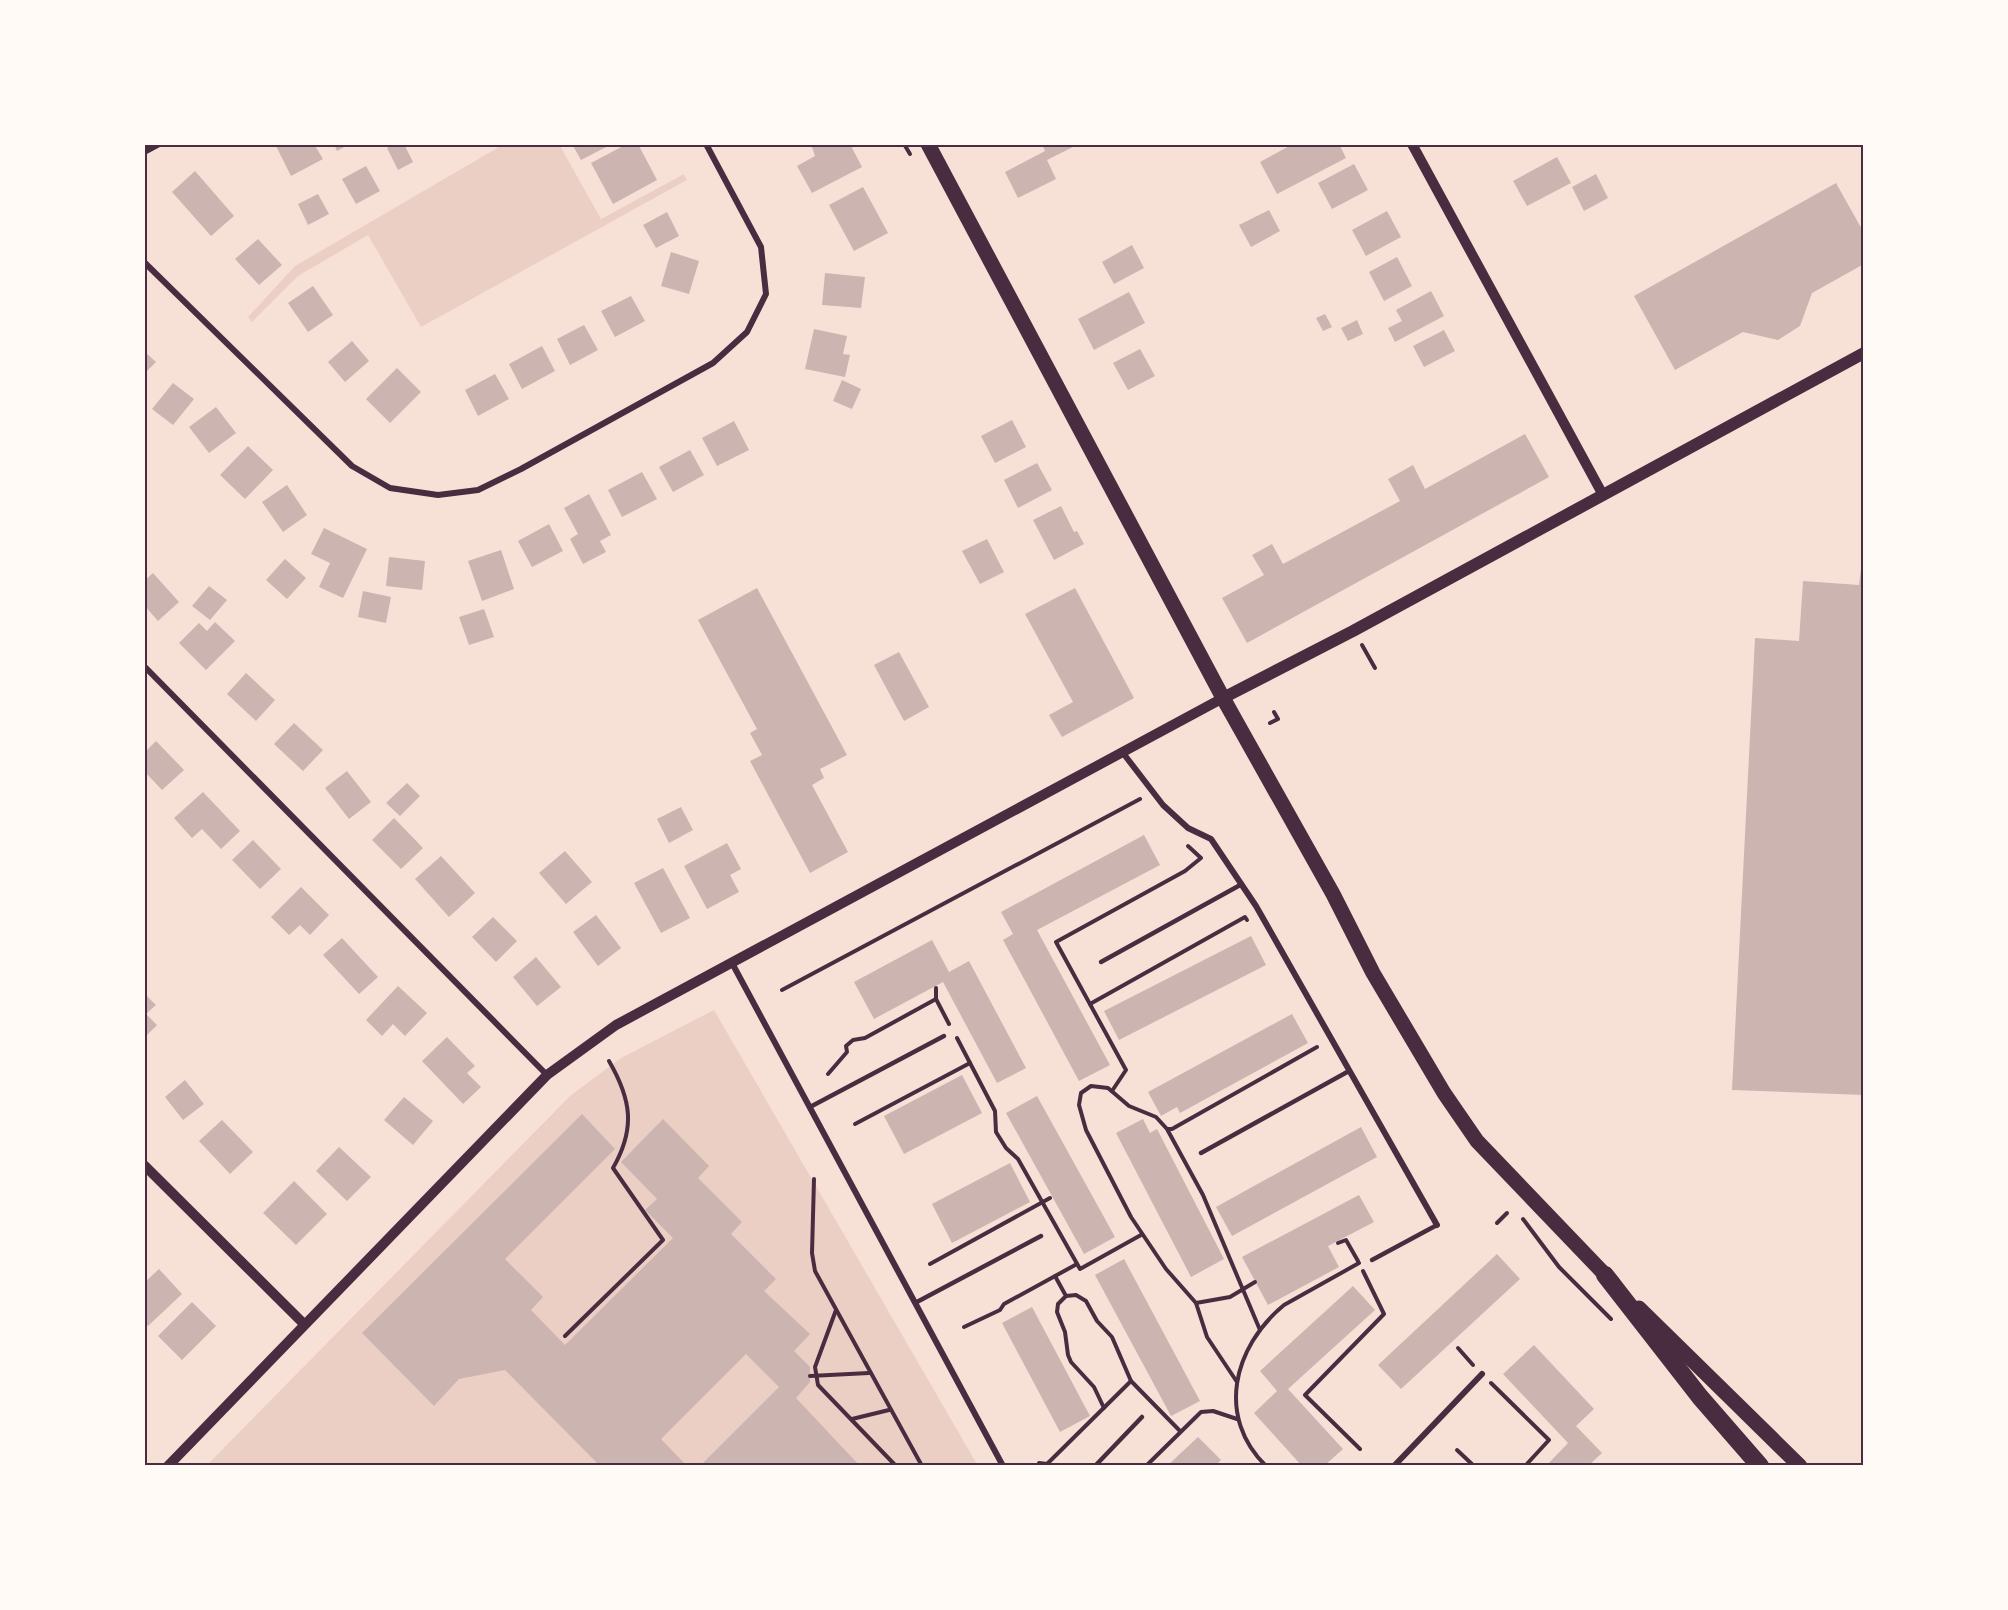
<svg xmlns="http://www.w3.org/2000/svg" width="2008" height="1610" viewBox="0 0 2008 1610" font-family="'Work Sans',sans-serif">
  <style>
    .green { fill: #ebcfc5 }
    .building { fill: #ccb4b1 }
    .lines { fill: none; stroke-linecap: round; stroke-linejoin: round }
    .path { stroke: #4a2c40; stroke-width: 4 }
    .service { stroke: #4a2c40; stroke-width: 4.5 }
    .minor { stroke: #4a2c40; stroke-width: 6 }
    .tertiary { stroke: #4a2c40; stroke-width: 10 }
    .secondary { stroke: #4a2c40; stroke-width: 12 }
    .primary { stroke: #4a2c40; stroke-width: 15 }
    .motorway { stroke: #4a2c40; stroke-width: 18 }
    .neatline { fill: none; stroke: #4a2c40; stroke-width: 2 }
  </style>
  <rect width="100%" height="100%" fill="#f7e1d7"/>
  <g class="green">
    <path d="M504,144H559L601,219L684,174L687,180L421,327L368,235L298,276L252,322L248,317L295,266Z"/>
    <path d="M714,1010L978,1466H206L570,1096L621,1058Z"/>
  </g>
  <g class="building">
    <path d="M280,144H314L323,159L291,176L276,146Z"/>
    <path d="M334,144H350L337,151Z"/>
    <path d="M394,144H404L413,162L398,170L387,148Z"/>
    <path d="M572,144H612L581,160Z"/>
    <path d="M627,144H638L657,180L613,204L591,163Z"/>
    <path d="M811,144H850L862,167L812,193L797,166L815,156Z"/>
    <path d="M1042,144L1075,146L1047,160L1056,179L1018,198L1005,172L1045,151Z"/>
    <path d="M1293,144H1339L1346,158L1277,194L1260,162Z"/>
    <path d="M1557,157L1571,183L1527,206L1513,181Z"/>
    <path d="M1354,164L1368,190L1332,209L1318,183Z"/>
    <path d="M366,166L380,191L356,204L342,179Z"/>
    <path d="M195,171L234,216L211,236L172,192Z"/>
    <path d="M1596,174L1608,198L1584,211L1572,187Z"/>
    <path d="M1836,183L1864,233V264L1812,293L1800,326L1778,340L1743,332L1675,370L1634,296Z"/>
    <path d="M863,187L888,233L854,251L829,205Z"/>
    <path d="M318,194L329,214L308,225L298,204Z"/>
    <path d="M1269,210L1280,231L1251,247L1239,225Z"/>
    <path d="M1387,211L1401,237L1366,256L1352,230Z"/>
    <path d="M667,212L679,236L656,248L643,225Z"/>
    <path d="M258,239L282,265L259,285L235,259Z"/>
    <path d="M1132,245L1144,268L1114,284L1102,262Z"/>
    <path d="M671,252L699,261L689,294L661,286Z"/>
    <path d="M1397,257L1412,286L1384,301L1369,272Z"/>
    <path d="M825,273L865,277L861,308L822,305Z"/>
    <path d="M313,286L333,315L308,332L288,303Z"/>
    <path d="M1431,291L1444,316L1395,342L1388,328L1402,321L1396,310Z"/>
    <path d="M1129,292L1145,323L1094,350L1078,319Z"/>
    <path d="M631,296L645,321L615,337L601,311Z"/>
    <path d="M1325,314L1332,327L1323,331L1316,318Z"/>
    <path d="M1357,320L1363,334L1348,341L1341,328Z"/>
    <path d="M584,325L598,350L570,365L557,339Z"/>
    <path d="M814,329L847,336L843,354L850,355L845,377L805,369Z"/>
    <path d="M1444,330L1455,351L1424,367L1413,346Z"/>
    <path d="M352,341L369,361L345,382L328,362Z"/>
    <path d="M542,346L555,371L522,389L509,364Z"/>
    <path d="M1140,349L1155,376L1128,390L1113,363Z"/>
    <path d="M144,351L156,362L144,374Z"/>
    <path d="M397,368L421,392L390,423L366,399Z"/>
    <path d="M495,374L509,399L478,416L465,390Z"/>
    <path d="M842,380L861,389L852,409L833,401Z"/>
    <path d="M173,383L194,399L173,425L152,409Z"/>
    <path d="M216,407L236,433L209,453L189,427Z"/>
    <path d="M1012,420L1026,447L995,463L981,436Z"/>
    <path d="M734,421L749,450L717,466L702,438Z"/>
    <path d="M1525,434L1549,477L1247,643L1222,598L1264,575L1252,555L1272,544L1283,564L1400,501L1388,479L1413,465L1425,489Z"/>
    <path d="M248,446L273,470L245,499L220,475Z"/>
    <path d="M690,450L704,475L673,492L659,467Z"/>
    <path d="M1037,463L1052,490L1018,508L1004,480Z"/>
    <path d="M642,472L657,499L622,517L608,490Z"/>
    <path d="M287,485L307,515L283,532L262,502Z"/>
    <path d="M589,494L611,535L600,541L606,552L583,564L570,539L578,534L564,508Z"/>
    <path d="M1061,506L1074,532L1077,531L1084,544L1054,560L1033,520Z"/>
    <path d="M549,524L563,551L532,567L518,541Z"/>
    <path d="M324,528L367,549L343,598L319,587L330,563L311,554Z"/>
    <path d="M987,539L1004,572L980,584L962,551Z"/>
    <path d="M501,550L514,589L482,601L468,561Z"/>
    <path d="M389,557L425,561L422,590L386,586Z"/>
    <path d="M285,559L306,578L287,599L266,580Z"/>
    <path d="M1864,568V1095L1732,1090L1755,638L1799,641L1803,581L1859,585L1861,569Z"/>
    <path d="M153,573L179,602L158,621L144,605V581Z"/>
    <path d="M209,586L227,600L210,620L192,606Z"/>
    <path d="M757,588L847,755L820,769L824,778L812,785L848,852L810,873L750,761L762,755L750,733L757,729L698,620Z"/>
    <path d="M1075,588L1134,698L1062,737L1049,715L1073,702L1025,614Z"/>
    <path d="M363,591L391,597L386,623L358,617Z"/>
    <path d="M484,609L494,637L469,645L459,617Z"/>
    <path d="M215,622L235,641L206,670L179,643L199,623L207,631Z"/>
    <path d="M899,652L929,707L904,721L874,665Z"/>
    <path d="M246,673L275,700L256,721L227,694Z"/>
    <path d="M294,723L323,750L303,771L274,744Z"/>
    <path d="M156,741L184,770L162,790L144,771V753Z"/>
    <path d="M347,771L371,802L349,819L325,788Z"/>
    <path d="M407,783L420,796L400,816L386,803Z"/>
    <path d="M203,792L240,831L221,849L202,829L192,838L174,818Z"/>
    <path d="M681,807L693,830L669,843L657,819Z"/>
    <path d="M394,818L423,848L401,869L372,840Z"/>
    <path d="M1144,835L1160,865L1037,930L1110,1065L1079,1081L1003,940L1013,934L1001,912Z"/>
    <path d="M253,840L281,869L260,889L232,860Z"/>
    <path d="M727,843L741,869L730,875L739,892L707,909L684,866Z"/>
    <path d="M565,851L592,882L566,904L539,873Z"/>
    <path d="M441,856L475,893L449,917L415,879Z"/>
    <path d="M663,868L690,918L661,933L634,883Z"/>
    <path d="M301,887L329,915L310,935L300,925L289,935L271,917Z"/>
    <path d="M596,915L621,948L598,966L573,932Z"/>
    <path d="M493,917L517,941L496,962L472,937Z"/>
    <path d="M1251,936L1266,965L1119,1040L1104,1011Z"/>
    <path d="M342,938L378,977L359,994L323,955Z"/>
    <path d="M932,940L949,972L969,961L1026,1068L997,1083L943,982L874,1019L854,982Z"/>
    <path d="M536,957L561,987L537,1006L513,977Z"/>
    <path d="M398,986L427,1013L405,1036L393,1024L382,1036L366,1020Z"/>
    <path d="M144,993L156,1005L146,1014L157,1025L144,1038Z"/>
    <path d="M1292,1014L1308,1043L1180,1113L1177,1107L1161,1116L1148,1092Z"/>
    <path d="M447,1037L475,1066L467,1073L481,1087L463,1104L422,1061Z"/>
    <path d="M962,1075L982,1113L904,1154L884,1116Z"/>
    <path d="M185,1080L204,1104L183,1120L165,1097Z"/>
    <path d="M1037,1096L1115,1237L1084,1254L1006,1113Z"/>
    <path d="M404,1097L433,1121L413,1145L384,1120Z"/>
    <path d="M582,1114L615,1149L505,1259L543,1297L531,1310L565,1345L673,1238L645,1210L657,1199L621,1162L663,1119L709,1166L698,1178L742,1222L731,1234L776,1279L764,1291L810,1334L794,1351L810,1367V1382L796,1398L860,1466H700L779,1387L746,1354L661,1439L687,1466H600L505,1370L459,1379L434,1406L362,1333Z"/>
    <path d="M1143,1119L1150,1133L1157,1129L1224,1259L1191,1277L1116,1133Z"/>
    <path d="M222,1120L253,1152L230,1174L199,1141Z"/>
    <path d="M1361,1127L1377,1157L1232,1236L1216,1207Z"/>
    <path d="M339,1147L371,1177L347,1201L316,1171Z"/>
    <path d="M1010,1163L1030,1202L952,1243L932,1204Z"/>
    <path d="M294,1181L327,1214L296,1245L263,1213Z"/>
    <path d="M1359,1195L1374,1222L1328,1246L1339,1267L1268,1305L1242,1257Z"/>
    <path d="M1497,1254L1520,1279L1401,1389L1378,1365Z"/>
    <path d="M1124,1259L1200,1401L1171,1416L1095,1275Z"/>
    <path d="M159,1269L182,1294L148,1326L144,1322V1283Z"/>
    <path d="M1353,1286L1375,1310L1288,1389L1343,1449L1324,1466H1302L1254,1413L1277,1391L1260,1371Z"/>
    <path d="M192,1302L216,1326L182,1360L158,1336Z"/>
    <path d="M1032,1307L1090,1416L1060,1432L1002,1323Z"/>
    <path d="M1534,1345L1594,1409L1576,1426L1602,1453L1588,1466H1546L1568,1443L1503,1374Z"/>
    <path d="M1198,1437L1221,1460L1215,1466H1167Z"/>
  </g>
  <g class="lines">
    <g class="path">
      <path d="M904,144L910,154"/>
      <path d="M1362,645L1375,668"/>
      <path d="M1270,723L1278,719L1274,712"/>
      <path d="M936,988V999L949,1024"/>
      <path d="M782,990L1140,799"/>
      <path d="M1090,1004L1245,917L1247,920"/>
      <path d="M957,1038L995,1111L996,1132L1006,1148L1018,1159L1080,1269L1141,1235"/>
      <path d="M828,1074L847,1052L846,1046L853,1040L865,1038L936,999"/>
      <path d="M1112,1091L1126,1070L1056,942L1185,871L1201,858L1188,846"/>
      <path d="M855,1124L970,1063"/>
      <path d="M1168,1129H1172L1317,1047"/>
      <path d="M814,1179L812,1253L815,1271L922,1466"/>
      <path d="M1523,1219L1559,1267L1611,1319"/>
      <path d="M1497,1223L1507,1213"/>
      <path d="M1338,1243L1346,1240L1358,1261"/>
      <path d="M930,1264L1050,1198"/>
      <path d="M1055,1276L1066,1296L1058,1304L1057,1312L1065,1332L1068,1355L1071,1362L1094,1387L1104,1408"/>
      <path d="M1066,1296L1076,1295L1086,1301L1097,1321L1112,1337L1131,1381"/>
      <path d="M1196,1303L1230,1297L1255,1282"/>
      <path d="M836,1310L815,1367L818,1385L896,1466"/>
      <path d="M964,1327L1000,1310L1004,1304L1077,1264"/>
      <path d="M565,1336L663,1240L613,1168C636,1128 631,1099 609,1061"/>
      <path d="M1458,1348L1473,1365"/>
      <path d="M810,1376L869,1373"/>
      <path d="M1237,1382L1207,1337L1196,1303L1166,1269L1131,1217L1086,1130L1079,1105L1081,1093L1091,1086L1108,1088L1129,1106L1156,1117L1167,1129L1203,1195L1260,1330"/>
      <path d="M1491,1383L1549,1440L1525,1466"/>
      <path d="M852,1419L889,1410"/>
      <path d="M1360,1449L1305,1395L1384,1314L1363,1271"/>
      <path d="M1457,1450L1474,1466"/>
      <path d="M1039,1463L1047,1464L1131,1381L1180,1431"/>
      <path d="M1146,1466L1201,1412L1213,1411L1237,1419"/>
      <path d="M1266,1466C1216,1417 1233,1347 1284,1305L1359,1263"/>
    </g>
    <g class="service">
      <path d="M1101,962L1242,884"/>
      <path d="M810,1107L944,1036"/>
      <path d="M1201,1153L1349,1071"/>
      <path d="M1372,1260L1437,1225"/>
      <path d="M915,1303L1041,1236"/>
      <path d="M1095,1466L1142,1417"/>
    </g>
    <g class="minor">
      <path d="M144,152L159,144"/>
      <path d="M144,262L352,466L390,488L438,495L478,490L521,469L713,363L747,332L766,294L761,247L706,144"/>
      <path d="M144,666L547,1075"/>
      <path d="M1123,753L1163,805L1188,828L1211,839L1256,906L1437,1225"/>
      <path d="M732,963L1003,1466"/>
      <path d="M1394,1466L1482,1374"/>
    </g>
    <g class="tertiary">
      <path d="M1412,144L1603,495"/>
      <path d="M144,1165L304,1324"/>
      <path d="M168,1466L547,1075L616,1025L1223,698"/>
    </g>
    <path class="secondary" d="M1223,698L1353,631L1864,353"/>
    <g class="primary">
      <path d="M928,144L1223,698L1333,894L1373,973L1444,1093L1477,1141L1613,1283"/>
      <path d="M1639,1308L1800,1466"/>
    </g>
    <path class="motorway" d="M1605,1275L1700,1397L1760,1466"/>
  </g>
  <rect width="2008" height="1610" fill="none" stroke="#fffaf5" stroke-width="291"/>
  <rect x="146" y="146" width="1716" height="1318" class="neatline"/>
</svg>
